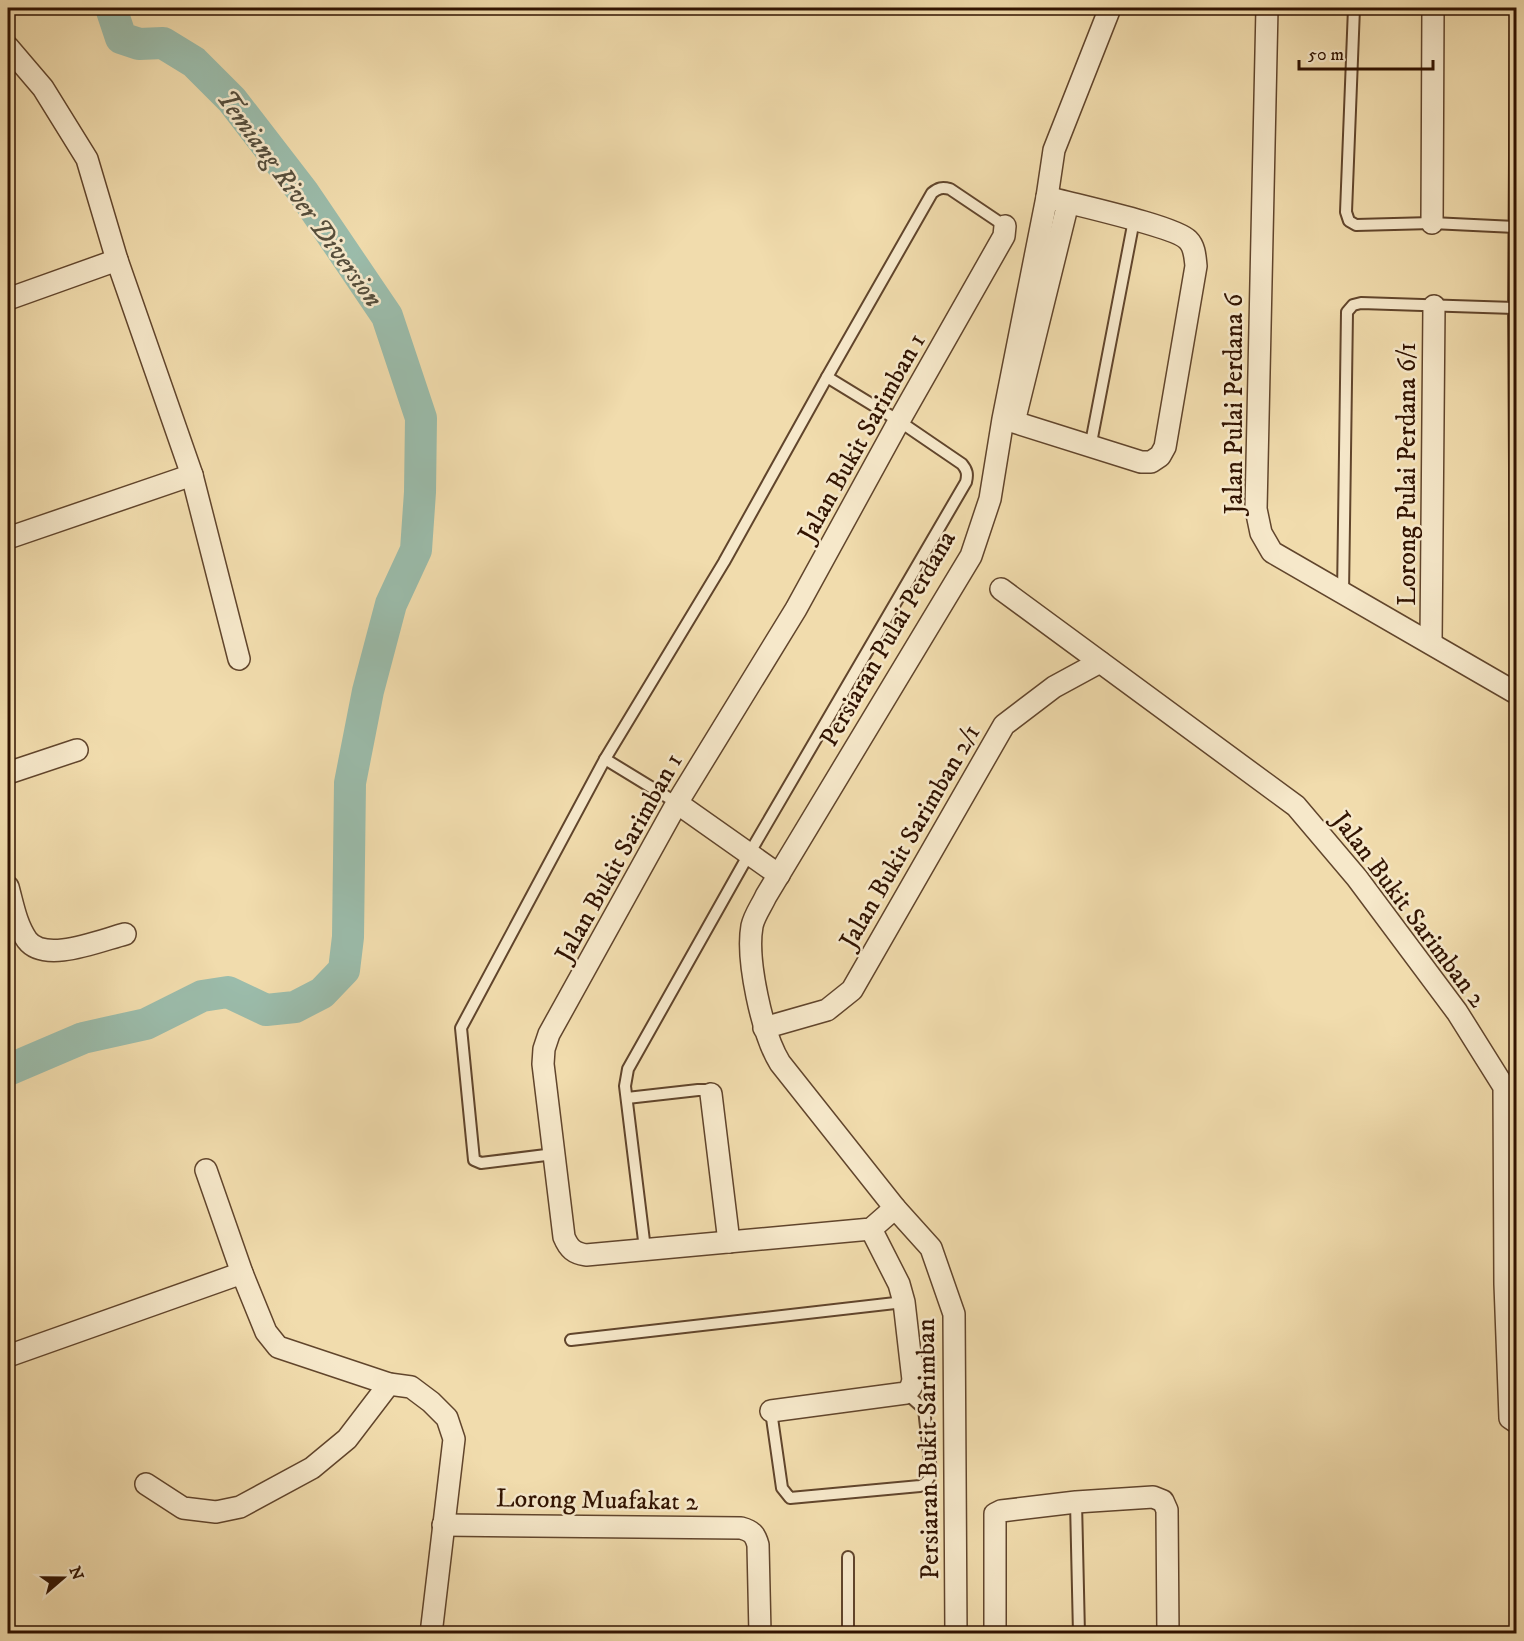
<svg xmlns="http://www.w3.org/2000/svg" width="1524" height="1641" viewBox="0 0 1524 1641" font-family="'IM FELL DW Pica',serif">
  <style>
    .lines { fill: none; stroke-linecap: round; stroke-linejoin: round }
    .river { stroke: #9bbcab; stroke-width: 32 }
    .service-casing { stroke: #61452c; stroke-width: 14 }
    .minor-casing { stroke: #61452c; stroke-width: 24 }
    .service { stroke: #f6e8ca; stroke-width: 10 }
    .minor { stroke: #f6e8ca; stroke-width: 21 }
    .labels { text-anchor: middle; stroke-width: 5; stroke-linejoin: round; paint-order: stroke }
    .street-label { font-size: 26px; fill: #311301; stroke: #f6e8ca }
    .water-label { font-size: 27px; font-style: italic; fill: #564e3c; stroke: #f6e8ca }
  </style>
  <rect width="100%" height="100%" fill="#f1dcad"/>
  <filter id="stains"><feTurbulence type="fractalNoise" baseFrequency=".00333" numOctaves="4"/><feColorMatrix values="0 0 0 0 .2 0 0 0 0 .09 0 0 0 0 .02 0 0 0 .5 -.17"/></filter>
  <radialGradient id="worn" r=".72"><stop offset=".6" stop-color="#630" stop-opacity="0"/><stop offset="1" stop-color="#630" stop-opacity=".3"/></radialGradient>
  <g class="lines">
    <path class="river" d="M8,1070L83,1038L146,1024L202,996L228,992L266,1010L295,1007L322,993L344,970L348,937L350,783L368,691L391,604L416,550L420,492L421,418L387,316L303,192L232,100L194,62L163,43L139,44L121,38L111,8"/>
    <g class="service-casing">
      <g id="service">
        <path d="M1354,8L1346,212L1349,221L1356,225L1432,223L1515,227"/>
        <path d="M1516,8L1514,308L1516,627"/>
        <path d="M1090,448L1134,220"/>
        <path d="M1343,594L1347,312L1353,305L1361,303L1514,308"/>
        <path d="M605,759L677,803"/>
        <path d="M627,1098L698,1090H706L711,1094"/>
        <path d="M554,1154L481,1163L474,1160L461,1028L605,759L724,562L827,377L932,193C938,188 942,187 950,189L1005,226"/>
        <path d="M645,1249L625,1086L628,1069L749,854L966,482C968,474 967,470 962,464L899,421L827,377"/>
        <path d="M571,1340L904,1302"/>
        <path d="M771,1411L782,1488L790,1498L920,1486C927,1483 930,1479 931,1471L924,1409L906,1393"/>
        <path d="M1076,1502L1079,1634"/>
        <path d="M848,1557V1634"/>
      </g>
    </g>
    <g class="minor-casing">
      <g id="minor">
        <path d="M1267,8L1256,509L1261,533L1272,552L1516,693"/>
        <path d="M8,47L43,88L87,159L117,260L192,475L239,659"/>
        <path d="M1047,197C1071,204 1175,226 1188,240C1195,247 1195,257 1196,266L1165,447L1160,456L1151,462H1141L1014,422L1068,203"/>
        <path d="M1432,223L1433,8"/>
        <path d="M8,299L117,260"/>
        <path d="M8,538L192,475"/>
        <path d="M1001,589L1296,806L1357,878L1457,1012L1504,1087L1505,1284L1510,1418L1516,1422"/>
        <path d="M1431,642L1434,306"/>
        <path d="M8,773L77,750"/>
        <path d="M677,803L779,875"/>
        <path d="M8,887C13,905 16,924 27,940C45,964 101,940 125,934"/>
        <path d="M764,1028L827,1010L852,990L1004,725L1054,687L1100,662"/>
        <path d="M711,1094L729,1242"/>
        <path d="M206,1170L242,1273L266,1332L278,1347L389,1384L411,1387L431,1402L447,1418L454,1439L431,1634"/>
        <path d="M895,1208L871,1229L586,1255C574,1253 569,1249 564,1237L543,1064L544,1049L549,1034L677,803L796,609L899,421L1004,236L1005,226"/>
        <path d="M8,1356L242,1273"/>
        <path d="M771,1411L906,1393L911,1387L913,1380L904,1302L899,1284L871,1229"/>
        <path d="M146,1484L183,1508L216,1512L240,1507L312,1468L347,1439L389,1384"/>
        <path d="M443,1525L741,1528C752,1531 755,1534 758,1545L760,1634"/>
        <path d="M956,1634L954,1314L931,1248L895,1208L780,1063C762,1034 746,959 752,926C754,916 762,905 766,896L971,556L990,499L1003,419L1047,197L1054,150L1110,8"/>
        <path d="M995,1634V1514L1001,1511L1076,1502L1153,1497L1163,1501L1167,1510L1168,1634"/>
      </g>
    </g>
    <use href="#service" class="service"/>
    <use href="#minor" class="minor"/>
  </g>
  <g class="labels">
    <g class="street-label">
      <text transform="translate(1233 404) rotate(-90)" y="9">Jalan Pulai Perdana 6</text>
      <text transform="translate(861 437) rotate(-61)" y="9">Jalan Bukit Sarimban 1</text>
      <text transform="translate(1406 474) rotate(-90)" y="9">Lorong Pulai Perdana 6/1</text>
      <text transform="translate(887 638) rotate(-60)" y="9">Persiaran Pulai Perdana</text>
      <text transform="translate(909 836) rotate(-60)" y="9">Jalan Bukit Sarimban 2/1</text>
      <text transform="translate(618 857) rotate(-61)" y="9">Jalan Bukit Sarimban 1</text>
      <text transform="translate(1410 909) rotate(53)" y="9">Jalan Bukit Sarimban 2</text>
      <text transform="translate(927 1449) rotate(-91)" y="9">Persiaran Bukit Sarimban</text>
      <text transform="translate(597 1499) rotate(1)" y="9">Lorong Muafakat 2</text>
    </g>
    <g class="water-label">
      <text transform="translate(300 198) rotate(54)" y="9">Temiang River Diversion</text>
    </g>
  </g>
  <rect width="1524" height="1641" fill="none" stroke="#f1dcad" stroke-width="30"/>
  <rect x="9" y="9" width="1506" height="1623" fill="none" stroke="#311301" stroke-width="3"/>
  <rect x="15" y="15" width="1494" height="1611" fill="none" stroke="#311301" stroke-width="1.5"/>
  <g transform="translate(63 1578) rotate(70)" stroke="#f6e8ca" stroke-width="4.5" paint-order="stroke">
  <path d="M0-4.5L10 22L0 15L-10 22Z" fill="#311301"/>
  <text y="-9" font-size="16" font-weight="bold" text-anchor="middle" fill="#311301">N</text>
  </g>
  <path d="M1299 60v9h134v-9" fill="none" stroke="#311301" stroke-width="3"/>
  <text x="1308" y="60" font-size="18" fill="#311301" stroke="#f6e8ca" stroke-width="4.5" paint-order="stroke">50 m</text>
  <rect width="100%" height="100%" filter="url(#stains)"/>
  <rect width="100%" height="100%" fill="url(#worn)"/>
</svg>
